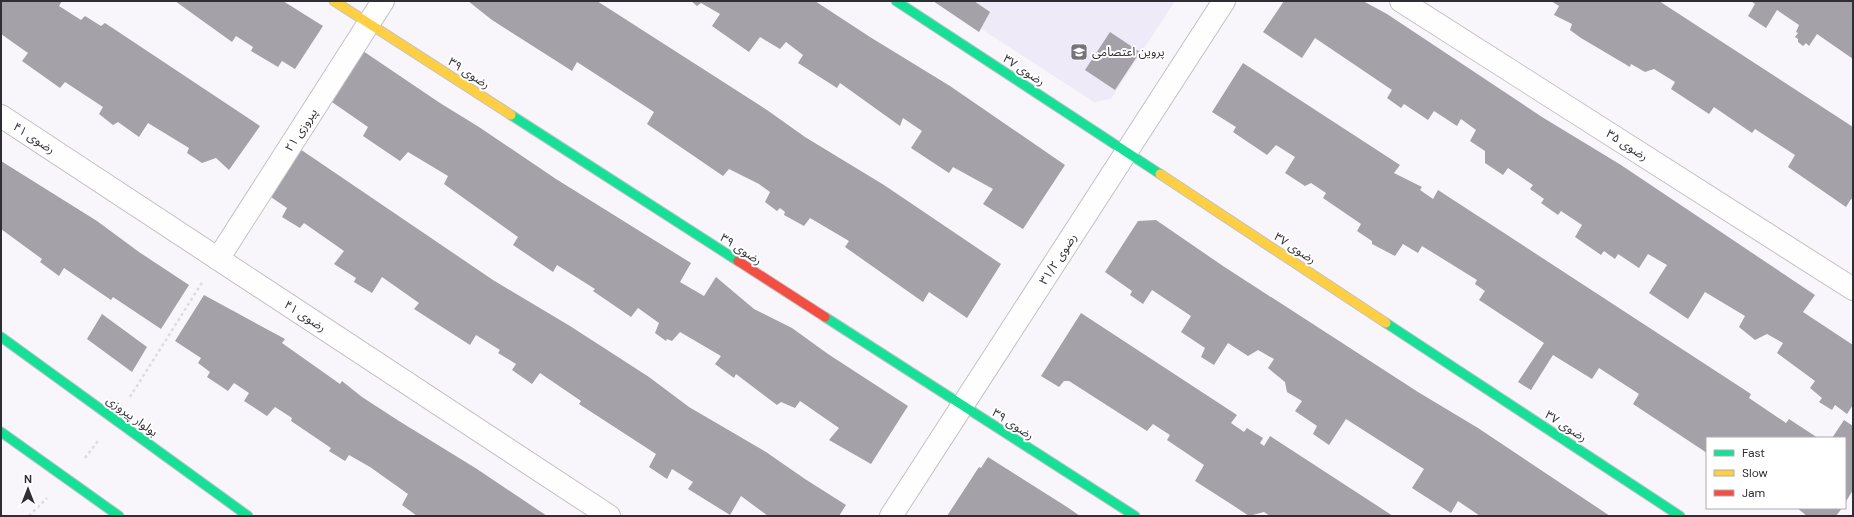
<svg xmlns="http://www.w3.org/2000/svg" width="1854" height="517" viewBox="0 0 1854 517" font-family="'DM Sans','Noto Sans Arabic',sans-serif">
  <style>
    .built { fill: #eeeaf7 }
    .building { fill: #a4a2a8 }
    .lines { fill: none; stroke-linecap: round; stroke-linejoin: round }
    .street-casing { stroke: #c3c1c6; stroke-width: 24 }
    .fast-casing { stroke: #c3c1c6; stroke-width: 11 }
    .slow-casing { stroke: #c3c1c6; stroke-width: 11 }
    .jam-casing { stroke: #c3c1c6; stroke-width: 11 }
    .path { stroke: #dedcdf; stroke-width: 2.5; stroke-dasharray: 3 3; stroke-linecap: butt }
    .street { stroke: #fefefe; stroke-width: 22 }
    .fast { stroke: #16e098; stroke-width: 9 }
    .slow { stroke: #ffcf43; stroke-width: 9 }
    .jam { stroke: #f24e42; stroke-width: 9 }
    .labels { text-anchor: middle; stroke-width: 4; stroke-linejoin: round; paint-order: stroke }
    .poi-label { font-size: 12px; fill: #302e35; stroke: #fff; text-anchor: start }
    .street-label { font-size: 12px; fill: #302e35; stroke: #fff }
  </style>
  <rect width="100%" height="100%" fill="#f8f6fb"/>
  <path class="built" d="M938,1H1175L1111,99L1094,102Z"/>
  <g class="building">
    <path d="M1,1H62L59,6L81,20L85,16L101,26L105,23L260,126L229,170L216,158L202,163L187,153L189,148L148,123L139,137L118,122L113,125L99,114L103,107L65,82L60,88L22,61L28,53L1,34Z"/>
    <path d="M175,1H283L323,26L295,69L282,61L278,67L251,51L253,47L236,36L232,42Z"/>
    <path d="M468,1H597L767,110L805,137L884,185L1001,264L967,318L929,292L923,302L845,247L849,241L810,218L804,226L784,215L785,212L780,208L777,211L765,202L770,192L759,184L729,169L723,176L647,124L654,112L577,62L572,71L492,20Z"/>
    <path d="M691,1H815L870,37L950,86L1065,165L1023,229L983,204L993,189L953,167L949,173L911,148L922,131L903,118L900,126L840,83L837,88L798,63L803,55L786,42L780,49L760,37L749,52L712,26L720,14L701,3L697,6Z"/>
    <path d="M933,1H974L990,12L979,32Z"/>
    <path d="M1284,1H1363L1387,14L1542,117L1621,165L1815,295L1803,312L1853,345V405L1847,414L1835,405L1832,410L1819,402L1822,398L1810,388L1815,381L1777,353L1783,343L1767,334L1755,340L1739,327L1745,316L1705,292L1688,319L1649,293L1667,265L1648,254L1639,268L1618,254L1615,259L1604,251L1601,255L1575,237L1582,225L1561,211L1558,215L1541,203L1544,199L1530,189L1533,185L1508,168L1503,175L1485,163V151L1470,141L1476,130L1461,119L1457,126L1434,111L1428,120L1404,104L1401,108L1387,98L1392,90L1315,38L1302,58L1263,32Z"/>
    <path d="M1551,1H1659L1853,127V200L1851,199L1846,207L1788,167L1795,155L1755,129L1752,133L1714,107L1709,114L1671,89L1675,82L1654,69L1645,72L1631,64L1630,67L1581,38L1570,30L1572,24L1554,15L1559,6Z"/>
    <path d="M1751,1H1853V59L1817,34L1809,46L1806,43L1803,46L1798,42V39L1795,37L1798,33L1796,32L1799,25L1777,10L1766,28L1748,16L1755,4Z"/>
    <path d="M1110,32L1140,52L1115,90L1085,70Z"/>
    <path d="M363,51L440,103L479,127L556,179L691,263L680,282L704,296L716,277L754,309L792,328L828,354L908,406L871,464L829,440L839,428L800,401L795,408L781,402L777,405L736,374L734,378L715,364L721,356L680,332L672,341L667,339L666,341L655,333L659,323L638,308L631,317L593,291L595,289L557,265L553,272L513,245L518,237L444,184L448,176L408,152L400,161L363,136L368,127L329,100Z"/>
    <path d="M1243,63L1400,165L1394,173L1422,187L1420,190L1433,199L1438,190L1751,394L1749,398L1786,423L1789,419L1818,438H1707V453L1633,404L1639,394L1599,368L1592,379L1553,355L1531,390L1518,382L1544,343L1479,300L1485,291L1475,284L1477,280L1422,246L1418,253L1403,244L1395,256L1372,244V241L1357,231L1361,224L1323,198L1326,193L1311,183L1305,186L1285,173L1295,157L1276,145L1267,155L1233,132L1236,127L1212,112Z"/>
    <path d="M297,147L493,280L570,326L649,377L689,407L766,452L805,479L846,505L839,516H768L741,496L730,515L688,489L693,482L672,469L667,479L649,467L656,454L579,404L581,401L540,373L532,384L512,370L516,364L498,353L500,350L476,335L470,345L414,309L419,303L382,277L372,293L354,282L356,278L334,264L344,251L304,223L300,228L282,217L287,208L265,193Z"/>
    <path d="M1,161L97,221L139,252L189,285L161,329L113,297L111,300L67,270L64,268L59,276L40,262L42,259L1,229Z"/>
    <path d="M1156,220L1223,266L1418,392L1478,428L1610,516H1480L1458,501L1451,513L1412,488L1424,469L1346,419L1329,445L1313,434L1317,426L1295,411L1302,401L1287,392L1285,382L1268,368L1274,359L1258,350L1248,356L1228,343L1214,365L1201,357L1205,348L1181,332L1191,316L1152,290L1143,304L1130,295L1132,291L1105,272L1138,221Z"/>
    <path d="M204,295L285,339L282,343L340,384L342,381L362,397L399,421L477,469L547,516H417L402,505L408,494L370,467L349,455L345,461L329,451L331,448L291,421L292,418L275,407L267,416L244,401L249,393L234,383L228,391L207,377L210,372L198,363L201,358L175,341Z"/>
    <path d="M1081,313L1237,415L1231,423L1244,432L1247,428L1263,438L1260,443L1264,446L1270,436L1393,516H1270L1264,512L1249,516L1234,506L1195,481L1204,465L1167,440L1170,435L1153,424L1147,431L1069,381H1064L1059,387L1041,376Z"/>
    <path d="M102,314L147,347L132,372L87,339Z"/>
    <path d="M1844,420L1853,426V490L1845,503V438H1832Z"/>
    <path d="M988,457L1067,507L1080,516H947L979,467L981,468Z"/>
    <path d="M1797,508H1842L1836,516H1807Z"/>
  </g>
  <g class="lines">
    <g class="street-casing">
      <g id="street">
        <path d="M1401,1L1853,289"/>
        <path d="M1,116L609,516"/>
        <path d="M218,259L383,1"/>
        <path d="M891,516L1224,1"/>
      </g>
    </g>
    <g class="fast-casing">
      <g id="fast">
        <path d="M896,1L1160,174"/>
        <path d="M511,115L738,261"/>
        <path d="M825,317L1135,516"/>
        <path d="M1386,323L1680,516"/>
        <path d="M1,337L248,516"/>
        <path d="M1,432L119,516"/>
      </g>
    </g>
    <g class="slow-casing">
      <g id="slow">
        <path d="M334,1L511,115"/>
        <path d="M1160,174L1386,323"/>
      </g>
    </g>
    <g class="jam-casing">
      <path id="jam" d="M738,261L825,317"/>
    </g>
    <g class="path">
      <path d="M130,397L203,281"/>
      <path d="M85,458L98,441"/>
      <path d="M29,516L47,498"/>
    </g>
    <use href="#street" class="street"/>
    <use href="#fast" class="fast"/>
    <use href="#slow" class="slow"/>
    <use href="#jam" class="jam"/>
  </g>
  <defs>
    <g id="school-square" transform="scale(0.9)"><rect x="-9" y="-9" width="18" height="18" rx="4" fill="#76747a" stroke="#fff"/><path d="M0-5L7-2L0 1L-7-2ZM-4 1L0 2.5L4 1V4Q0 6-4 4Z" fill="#fff"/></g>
  </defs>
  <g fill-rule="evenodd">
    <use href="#school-square" x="1079" y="52"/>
  </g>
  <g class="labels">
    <g class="poi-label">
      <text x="1092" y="56">پروین اعتصامی</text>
    </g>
    <g class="street-label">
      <text transform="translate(1024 70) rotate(33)" y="4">رضوی ۳۷</text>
      <text transform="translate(469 73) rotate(33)" y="4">رضوی ۳۹</text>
      <text transform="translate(301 130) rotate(-57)" y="4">پیروزی ۲۱</text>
      <text transform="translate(34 138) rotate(33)" y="4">رضوی ۴۱</text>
      <text transform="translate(1627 145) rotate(33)" y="4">رضوی ۳۵</text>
      <text transform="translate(1295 248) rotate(33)" y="4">رضوی ۳۷</text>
      <text transform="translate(741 249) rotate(33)" y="4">رضوی ۳۹</text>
      <text transform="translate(1058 259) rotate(-57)" y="4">رضوی ۳۱/۲</text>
      <text transform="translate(305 316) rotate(33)" y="4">رضوی ۴۱</text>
      <text transform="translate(132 416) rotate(36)" y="4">بولوار پیروزی</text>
      <text transform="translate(1013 424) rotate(33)" y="4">رضوی ۳۹</text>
      <text transform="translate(1566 426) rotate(33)" y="4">رضوی ۳۷</text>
    </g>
  </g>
  <rect width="1854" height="517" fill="none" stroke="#302e35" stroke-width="4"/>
  <rect x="1706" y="437" width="140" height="72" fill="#ffffff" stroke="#acabae"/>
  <rect x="1714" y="450" width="20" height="6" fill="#16e098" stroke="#acabae"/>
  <text x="1742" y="457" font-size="12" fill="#302e35">Fast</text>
  <rect x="1714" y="470" width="20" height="6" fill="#ffcf43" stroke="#acabae"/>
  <text x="1742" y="477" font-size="12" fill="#302e35">Slow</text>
  <rect x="1714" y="490" width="20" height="6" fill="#f24e42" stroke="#acabae"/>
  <text x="1742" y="497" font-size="12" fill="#302e35">Jam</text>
  <g transform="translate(28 489)" stroke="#ffffff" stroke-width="3" paint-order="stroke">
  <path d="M0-3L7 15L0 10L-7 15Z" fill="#302e35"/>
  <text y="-6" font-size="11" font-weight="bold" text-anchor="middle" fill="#302e35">N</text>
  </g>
</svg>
